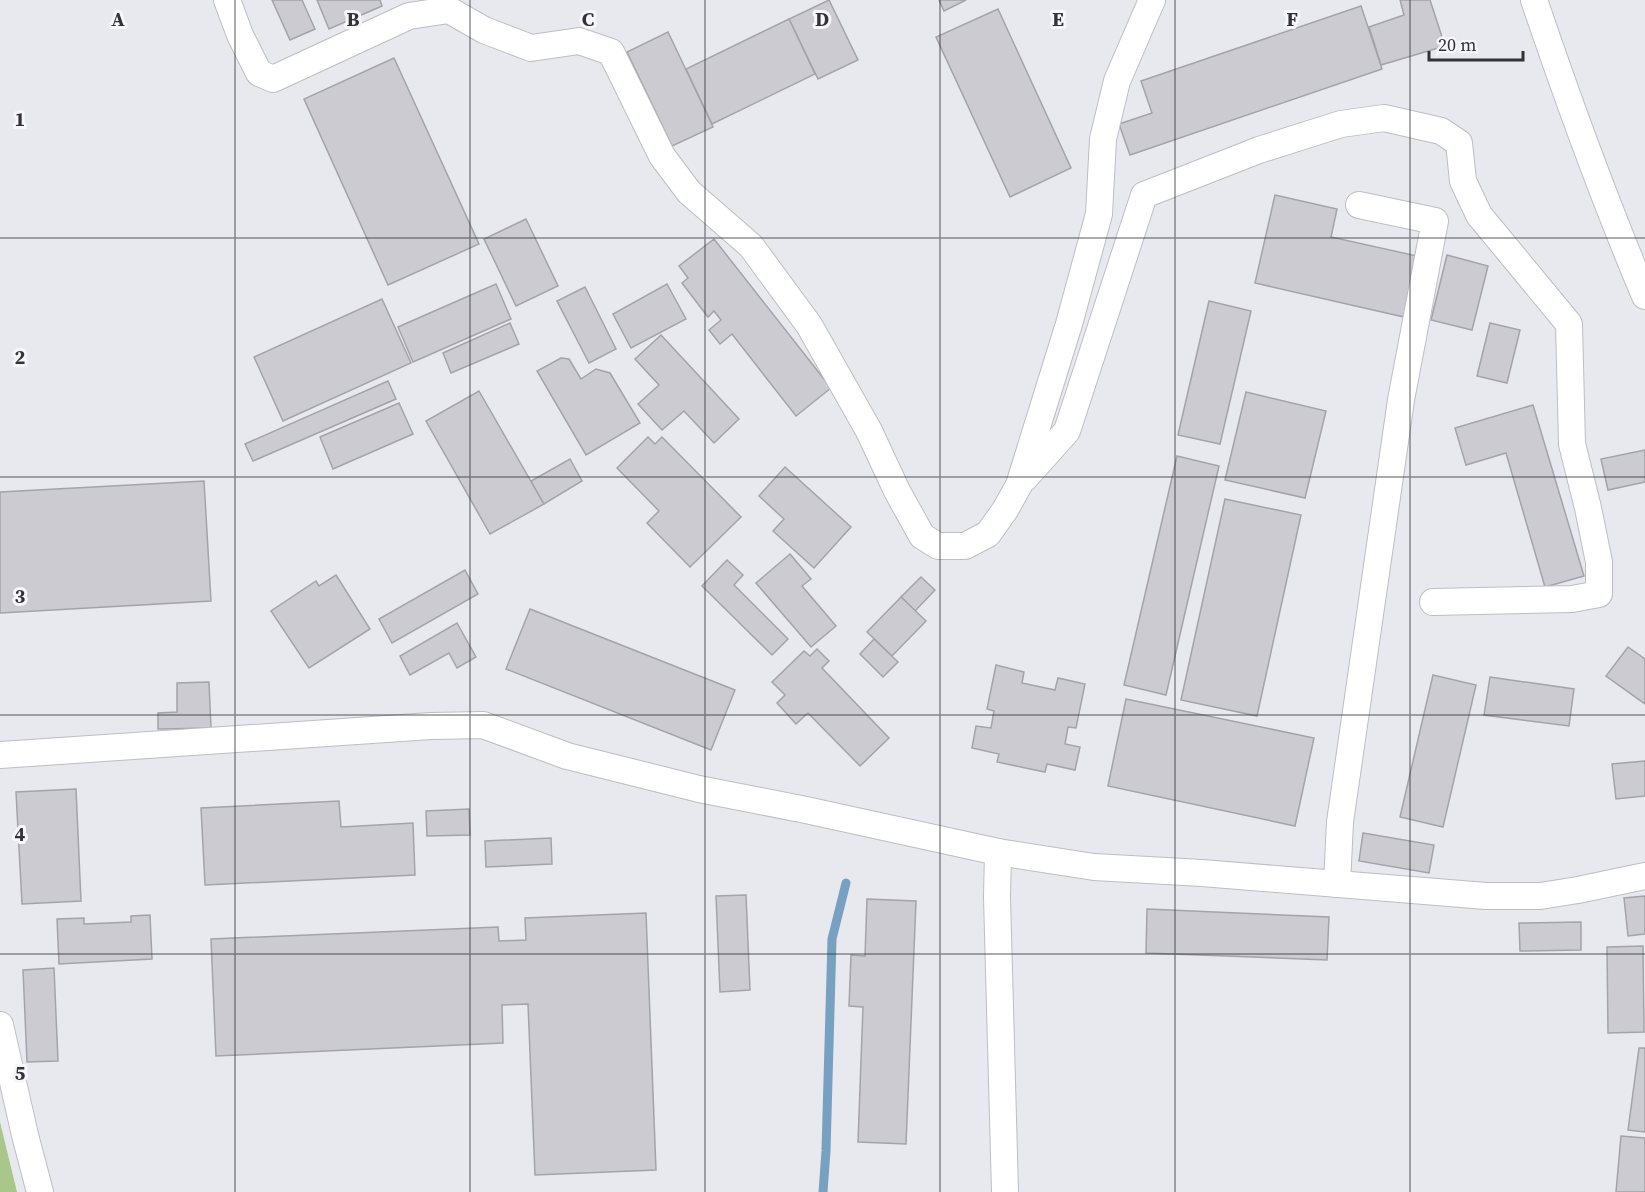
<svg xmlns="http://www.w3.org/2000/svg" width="1645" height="1192" viewBox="0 0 1645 1192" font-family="'Source Serif 4',serif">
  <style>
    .forest { fill: #aac78a }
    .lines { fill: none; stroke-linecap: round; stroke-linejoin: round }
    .stream { stroke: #77a0c1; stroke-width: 9 }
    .building { fill: #cbcbd1; stroke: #a3a3a9; stroke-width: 1.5 }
    .street-casing { stroke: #bdbec3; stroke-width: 28 }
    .street { stroke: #fff; stroke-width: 26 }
    .grid { fill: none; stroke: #333335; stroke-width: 1.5; stroke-opacity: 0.55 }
    .grid-label { font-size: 20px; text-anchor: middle; font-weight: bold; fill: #333335; stroke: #f6f6fc; stroke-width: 6; stroke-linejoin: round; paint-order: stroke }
  </style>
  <rect width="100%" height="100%" fill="#e8e9ef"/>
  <path class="forest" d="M0,1122L17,1192H0Z"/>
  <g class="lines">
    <path class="stream" d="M823,1192L826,1151L832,939L846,883"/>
  </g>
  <g class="building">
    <path d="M272,0H302L315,29L290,40Z"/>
    <path d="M317,0H380L382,6L329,29Z"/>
    <path d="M829,0L858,60L818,79L789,19Z"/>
    <path d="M939,0H966L944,11Z"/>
    <path d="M1400,0H1430L1445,46L1381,65L1369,27L1404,15Z"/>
    <path d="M1361,6L1382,69L1130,155L1119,124L1152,113L1141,81Z"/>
    <path d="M998,9L1071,168L1010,197L936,37Z"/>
    <path d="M789,19L815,74L712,124L686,69Z"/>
    <path d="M668,32L713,127L672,146L627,52Z"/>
    <path d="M394,58L479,244L388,285L304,99Z"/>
    <path d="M1275,195L1337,209L1331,237L1417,256L1404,317L1255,283Z"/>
    <path d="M526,219L558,286L516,306L484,239Z"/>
    <path d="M714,239L831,388L796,416L732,334L720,344L709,330L721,320L714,311L708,317L682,283L688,278L679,266Z"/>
    <path d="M1447,255L1488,266L1472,330L1431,320Z"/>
    <path d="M496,284L511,319L413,362L398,327Z"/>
    <path d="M667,284L686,319L631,348L613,314Z"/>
    <path d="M585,287L616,349L589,363L557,301Z"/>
    <path d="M382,299L411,363L283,421L254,357Z"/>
    <path d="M1209,301L1251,311L1220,444L1178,435Z"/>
    <path d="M510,323L519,344L451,373L443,353Z"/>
    <path d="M1490,323L1520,330L1507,383L1477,376Z"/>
    <path d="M661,335L739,419L714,443L684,411L662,430L638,404L659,385L635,359Z"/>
    <path d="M561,358L569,359L581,379L596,369L610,373L640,423L586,455L537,371Z"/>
    <path d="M388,381L396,399L253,461L245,444Z"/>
    <path d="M479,391L544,504L490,534L426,421Z"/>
    <path d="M1246,392L1326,411L1305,498L1225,480Z"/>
    <path d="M399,403L413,434L333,469L320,437Z"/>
    <path d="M1533,405L1584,576L1545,587L1506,453L1466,465L1455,428Z"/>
    <path d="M648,437L655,444L662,437L741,517L690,567L647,523L659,511L617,468Z"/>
    <path d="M1645,450V482L1608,490L1601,459Z"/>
    <path d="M1177,456L1219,466L1166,695L1124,685Z"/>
    <path d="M570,459L582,481L544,504L531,481Z"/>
    <path d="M785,467L851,527L814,568L773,531L784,519L759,496Z"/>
    <path d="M204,481L211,601L0,613V492Z"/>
    <path d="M1225,499L1301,515L1257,716L1181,700Z"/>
    <path d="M790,554L811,579L802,586L836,626L811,647L756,583Z"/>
    <path d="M727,560L743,575L734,585L788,639L772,655L702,586Z"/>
    <path d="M465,570L478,594L392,643L379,619Z"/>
    <path d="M336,575L370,629L309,668L271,611L316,581L319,586Z"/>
    <path d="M921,577L935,590L915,611L901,597Z"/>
    <path d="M901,597L926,621L892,656L867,632Z"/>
    <path d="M530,609L735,690L711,750L506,669Z"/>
    <path d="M457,623L476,657L457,668L449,653L410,675L400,656Z"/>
    <path d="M874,639L898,662L883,677L860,654Z"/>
    <path d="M1628,647L1645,659V704L1606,676Z"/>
    <path d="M817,649L829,661L822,668L889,738L860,766L808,713L796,724L777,703L785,695L772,682L804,651L810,656Z"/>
    <path d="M996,665L1024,672L1022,683L1055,690L1058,678L1085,684L1076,728L1068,727L1065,744L1080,747L1075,770L1047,764L1045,772L997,762L999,754L972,748L976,726L991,728L994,711L987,709Z"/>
    <path d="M1433,675L1476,685L1443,827L1400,817Z"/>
    <path d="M1490,677L1574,689L1569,726L1484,715Z"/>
    <path d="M209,682L211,728L158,729V713L177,712V683Z"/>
    <path d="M1126,699L1314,738L1295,826L1108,786Z"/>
    <path d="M1645,761V796L1616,799L1612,764Z"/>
    <path d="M76,789L81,901L22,904L16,792Z"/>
    <path d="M339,801L341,827L413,823L415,875L205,885L201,808Z"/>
    <path d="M469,809L470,835L427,836L426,811Z"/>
    <path d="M1363,833L1434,845L1429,873L1359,861Z"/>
    <path d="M551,838L552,864L486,867L485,841Z"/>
    <path d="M746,895L750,990L720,992L716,896Z"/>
    <path d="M1645,896V934L1628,936L1624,898Z"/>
    <path d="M867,899L916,901L906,1144L858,1142L863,1007L849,1006L851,955L865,956Z"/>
    <path d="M1147,909L1329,917L1327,960L1146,953Z"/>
    <path d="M646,913L656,1170L535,1175L528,1004L502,1005L503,1043L216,1056L211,939L498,927L499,941L526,940L525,918Z"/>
    <path d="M150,915L152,959L59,964L57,919L84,918V924L131,922V916Z"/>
    <path d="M1581,922V950L1520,951L1519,923Z"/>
    <path d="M1643,946L1644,1032L1608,1033L1607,947Z"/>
    <path d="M54,968L58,1061L27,1062L23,970Z"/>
    <path d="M1639,1048H1645V1132L1628,1130Z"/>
    <path d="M1621,1136L1645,1138V1192H1616Z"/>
  </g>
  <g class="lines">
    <g class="street-casing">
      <g id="street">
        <path d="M227,0L240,35L259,73L273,79L409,16L449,10L484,30L531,48L579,41L611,52L662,156L689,192L751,246L809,325L869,431L897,491L922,536L938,546H965L988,534L1005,510L1019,485L1069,324L1099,214L1103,139L1117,81L1152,0"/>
        <path d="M1534,0C1568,100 1604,199 1645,296"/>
        <path d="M1025,478L1067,431L1144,195L1259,150L1341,124L1384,118L1441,131L1459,143L1463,181L1479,215L1569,324L1572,444L1588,508L1599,562V594L1572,599L1433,602"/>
        <path d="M0,755L431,726L483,725L567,756L699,789L806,810L998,852L1094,867L1202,873L1486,896H1540L1578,890L1645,876"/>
        <path d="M998,852L997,897L1005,1192"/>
        <path d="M1337,884L1340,822L1401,400L1435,221L1359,205"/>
        <path d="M0,1025L25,1135L40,1192"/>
      </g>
    </g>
    <use href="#street" class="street"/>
  </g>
  <path class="grid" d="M235,0V1192M470,0V1192M705,0V1192M940,0V1192M1175,0V1192M1410,0V1192M0,238H1645M0,477H1645M0,715H1645M0,954H1645"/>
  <g class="grid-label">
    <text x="118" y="26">A</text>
    <text x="353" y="26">B</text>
    <text x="588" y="26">C</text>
    <text x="822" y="26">D</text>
    <text x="1058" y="26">E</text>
    <text x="1292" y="26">F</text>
    <text x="20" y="126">1</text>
    <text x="20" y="364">2</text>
    <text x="20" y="603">3</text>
    <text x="20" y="841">4</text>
    <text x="20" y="1080">5</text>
  </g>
  <path d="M1429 51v9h94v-9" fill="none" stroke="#333335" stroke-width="3"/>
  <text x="1438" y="51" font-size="18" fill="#333335" stroke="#f6f6fc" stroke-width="4.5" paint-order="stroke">20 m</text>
</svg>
